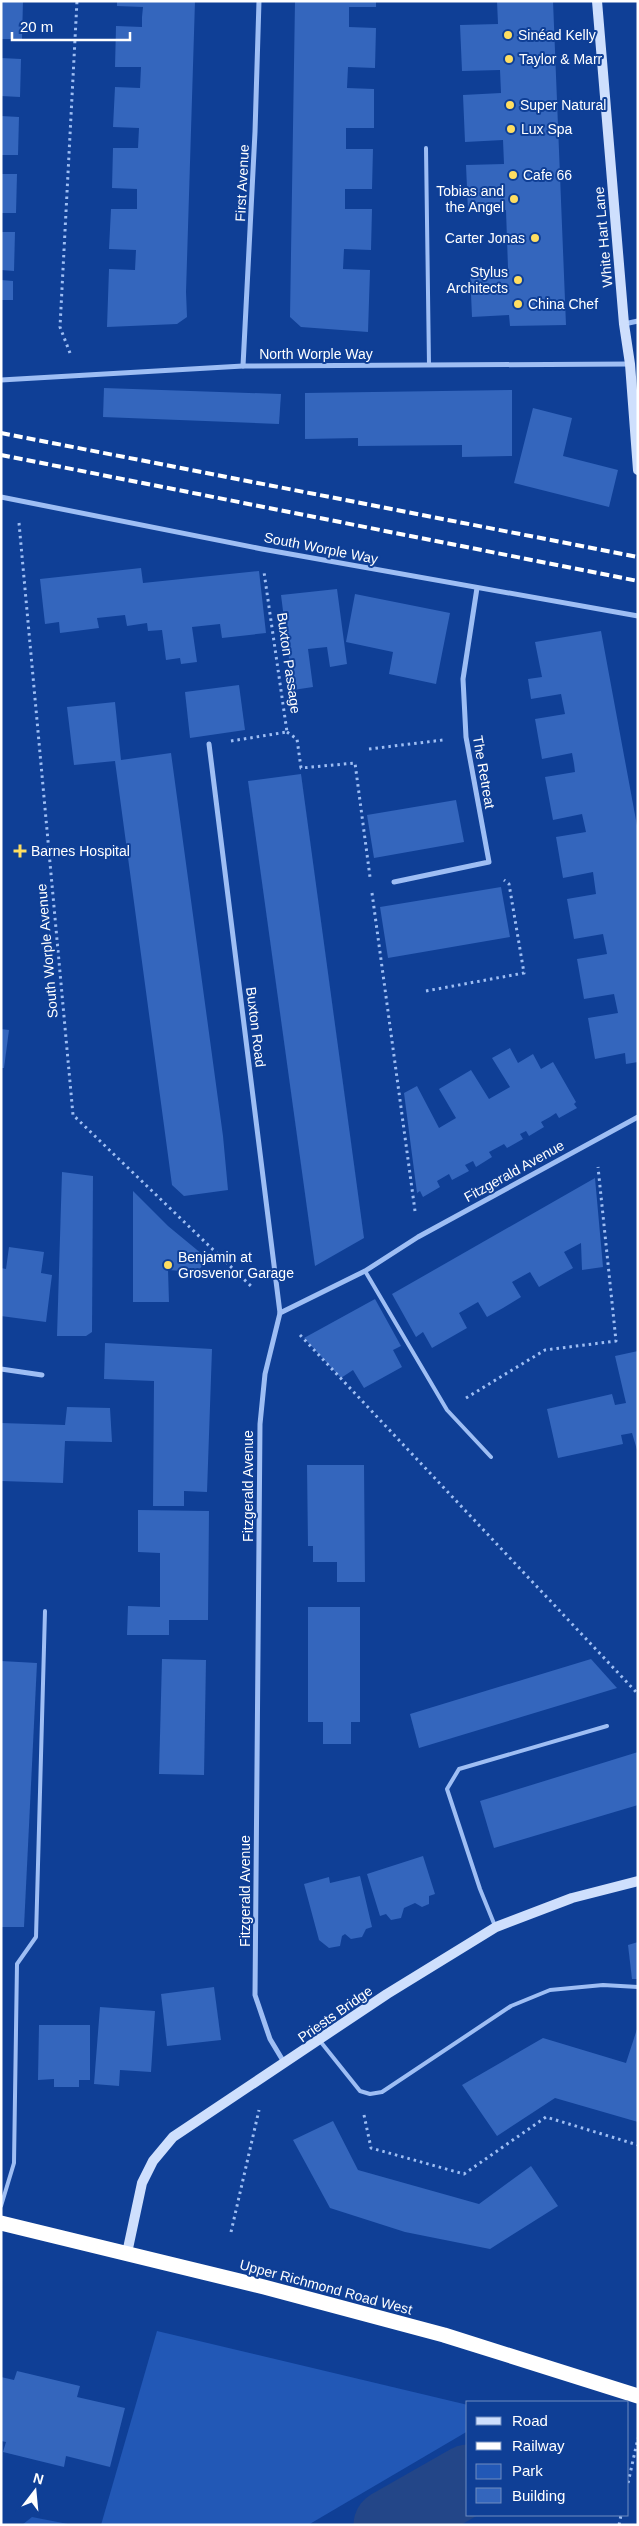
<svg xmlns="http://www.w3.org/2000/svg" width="639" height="2526" viewBox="0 0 639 2526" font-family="Arial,sans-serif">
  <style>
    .green { fill: #2258b6 }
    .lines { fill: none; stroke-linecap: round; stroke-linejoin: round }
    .river { stroke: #234688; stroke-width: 71 }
    .building { fill: #3466bd }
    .path { stroke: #9ebef4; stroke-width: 3; stroke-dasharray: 2.5 4; stroke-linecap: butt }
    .lane { stroke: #9ebef4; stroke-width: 4 }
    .street { stroke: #9ebef4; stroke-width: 5 }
    .secondary { stroke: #cedffd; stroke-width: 10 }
    .highway { stroke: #fff; stroke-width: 15 }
    .rail { stroke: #fff; stroke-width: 4; stroke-dasharray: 9 4; stroke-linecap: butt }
    .poi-dot { fill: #ffde61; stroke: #0f3f96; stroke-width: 2 }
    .labels { text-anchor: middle; stroke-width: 4; stroke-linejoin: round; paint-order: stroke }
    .poi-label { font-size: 14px; fill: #fff; stroke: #0f3f96; text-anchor: start }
    .street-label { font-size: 14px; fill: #fff; stroke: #0f3f96 }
  </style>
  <rect width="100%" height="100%" fill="#0f3f96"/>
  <g class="green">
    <path d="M157,2331L468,2405V2431L308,2525H101Z"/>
    <path d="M32,2517L73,2525H22Z"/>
  </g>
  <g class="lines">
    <path class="river" d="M389,2525L468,2480"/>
  </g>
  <g class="building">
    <path d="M1,1H23L22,39H1Z"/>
    <path d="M117,1H195L186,292L187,317L177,324L107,327L109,269L135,270L136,250L109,249L111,209H137V189L112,188L113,148H138L139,128L113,127L115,87L140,88L141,67H115L116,26L142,27V17L143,7L117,6Z"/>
    <path d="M295,1H376V7H349V27L376,28L375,68L348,67L347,88L374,89V128H346V149H373L372,189H345V209H372L371,250L344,249L343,269L370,270L368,332L301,327L290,317Z"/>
    <path d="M497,1H553L566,325L510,326L509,315L472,317L470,270L508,268L506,210L468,211L466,165L504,164L503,140L465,142L463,95L501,93L500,70L462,71L460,25L498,24Z"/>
    <path d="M1,58L21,59L20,97L1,96Z"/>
    <path d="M1,116L19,117L18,155H1Z"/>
    <path d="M1,174H17L16,213H1Z"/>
    <path d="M1,232H15L14,271L1,270Z"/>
    <path d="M1,280L13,281V300H1Z"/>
    <path d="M104,388L281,394L279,424L103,417Z"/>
    <path d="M512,390V456L462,457V445L358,446V438L305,439V393Z"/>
    <path d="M533,408L572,418L563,456L618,470L609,507L514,483Z"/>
    <path d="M141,568L143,583L259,571L266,633L222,638L220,624L192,627L197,662L181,664L180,658L166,660L162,630L148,631L147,623L127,626L125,615L97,618L99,628L60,633L59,622L45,624L40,579Z"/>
    <path d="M337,589L347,664L330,667L327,647L308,649L313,687L293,690L281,595Z"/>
    <path d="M355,594L450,613L436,684L389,674L393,652L346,642Z"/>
    <path d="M601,631L638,831V1062L626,1064L625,1053L595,1059L588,1018L618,1013L614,994L584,999L577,959L607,954L603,934L574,939L567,899L596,894L593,872L563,878L556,837L586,832L582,814L553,820L545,777L575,772L574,764L572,753L542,759L535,719L565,714L561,694L531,699L528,679L542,677L535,642Z"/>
    <path d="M239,685L245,730L190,738L185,692Z"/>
    <path d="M115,702L121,760L171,753L223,1136L228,1190L184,1196L172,1185L115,761L74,765L67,707Z"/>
    <path d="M301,774L364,1238L315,1266L248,781Z"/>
    <path d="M456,800L464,842L374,858L367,815Z"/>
    <path d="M501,887L510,937L388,958L380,907Z"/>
    <path d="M1,1029L9,1030L4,1068H1Z"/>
    <path d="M510,1048L518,1063L533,1054L541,1069L553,1062L576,1102L574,1104L577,1108L559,1118L556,1113L550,1117L541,1122L544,1127L529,1136L526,1131L520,1134L523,1139L507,1148L504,1144L489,1152L492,1157L476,1167L473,1161L465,1165L469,1171L452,1180L449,1174L437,1181L440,1187L423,1197L420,1191L417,1193L404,1093L417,1086L439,1128L456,1118L439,1089L471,1070L489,1099L510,1087L492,1058Z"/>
    <path d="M62,1172L93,1176L92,1332L86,1336H57Z"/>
    <path d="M595,1178L603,1267L582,1270L581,1243L564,1252L573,1268L555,1278L539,1287L530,1272L512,1282L521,1297L503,1308L487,1317L478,1302L459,1313L467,1328L432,1348L423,1332L416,1337L392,1294Z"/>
    <path d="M133,1191L168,1226L208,1259L197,1272L168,1270L169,1302H133Z"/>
    <path d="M9,1247L44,1252L41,1273L52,1275L46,1322L1,1316V1268L6,1269Z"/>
    <path d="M375,1299L401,1346L393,1350L402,1367L364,1388L353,1370L341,1378L304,1338Z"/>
    <path d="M105,1343L212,1349L207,1492L184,1491V1506H153L154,1381L104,1379Z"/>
    <path d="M638,1351V1453L632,1433L621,1435L623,1444L558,1458L547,1409L612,1394L615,1405L626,1403L615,1356Z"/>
    <path d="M67,1407L110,1408L112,1442L65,1441L63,1483L1,1481V1423L65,1425Z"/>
    <path d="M307,1465H364L365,1582H337V1562H313V1546H308Z"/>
    <path d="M138,1510L209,1511L208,1620H169V1635H127L128,1606L160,1607V1553L138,1552Z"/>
    <path d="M308,1607H360V1722H351V1744H323V1722H308Z"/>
    <path d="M162,1659L206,1660L204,1775L159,1774Z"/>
    <path d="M591,1659L617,1688L419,1748L410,1714Z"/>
    <path d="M1,1661L37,1663L24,1927H1Z"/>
    <path d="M638,1752V1805L494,1848L480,1801Z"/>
    <path d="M423,1856L435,1894L429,1896V1904L422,1907L415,1903L404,1908L401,1918L391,1920L386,1914L380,1916L367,1874Z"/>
    <path d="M360,1876L372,1927L366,1929L362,1937L351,1939L345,1934L342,1936L340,1946L329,1948L319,1940L304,1884L329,1877L330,1883Z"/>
    <path d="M638,1942V1979H632L628,1945Z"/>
    <path d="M214,1987L221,2040L167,2046L161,1994Z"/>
    <path d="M100,2007L155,2011L151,2072L120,2070L119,2086L94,2084Z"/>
    <path d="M39,2025H90V2080H79V2087H54V2079L38,2080Z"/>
    <path d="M638,2026V2122L555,2098L497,2136L462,2085L543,2038L626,2063Z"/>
    <path d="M333,2121L358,2170L479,2204L531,2166L558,2206L490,2249L405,2232L330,2208L293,2140Z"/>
    <path d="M17,2371L80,2386L77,2397L125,2408L110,2467L66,2456L64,2467L3,2452L6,2442L1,2441V2377L14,2380Z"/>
  </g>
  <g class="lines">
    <g class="path">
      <path d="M70,353L60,327L77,1"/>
      <path d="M19,523L73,1115L253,1288"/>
      <path d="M287,732L297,739L301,768L355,763L370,877"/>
      <path d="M231,741L287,732L264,572"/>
      <path d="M369,749L443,740"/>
      <path d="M372,893L415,1211"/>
      <path d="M426,991L524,973L509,884L504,880"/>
      <path d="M300,1335L638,1694"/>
      <path d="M466,1398L545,1350L616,1341L598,1167"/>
      <path d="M364,2115L371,2148L464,2174L546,2117L638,2145"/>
      <path d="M231,2232L259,2110"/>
      <path d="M628,2483L638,2438"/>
      <path d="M619,2525L621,2515"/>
    </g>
    <g class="lane">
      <path d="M426,148L429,365"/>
      <path d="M365,1271L447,1410L491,1457"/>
      <path d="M495,1926L480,1889L447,1789L459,1769L607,1726"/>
      <path d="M320,2041L360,2091L370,2094L382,2092L511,2006L550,1990L603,1985L638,1987"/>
      <path d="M1,2206L14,2163L17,1964L36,1937L45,1611"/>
    </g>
    <g class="street">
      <path d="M624,324L638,321"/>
      <path d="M243,366L255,132L259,1"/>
      <path d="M1,380L243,366L630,364"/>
      <path d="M1,497L262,549L638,616"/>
      <path d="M209,744L280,1313"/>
      <path d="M394,882L489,862L466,737L463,679L477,588"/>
      <path d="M1,1369L42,1375"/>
      <path d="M285,2064L270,2039L255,1995L260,1424L265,1374L280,1313L365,1271L418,1237L638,1117"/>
    </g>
    <g class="secondary">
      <path d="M597,1L624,324L630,364L638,470"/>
      <path d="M127,2253L142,2183L153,2161L173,2137L387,1994L496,1927L572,1898L638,1881"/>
    </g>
    <path class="highway" d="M1,2223L264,2287L444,2335L638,2396"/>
    <g class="rail">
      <path d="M1,433L638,557"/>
      <path d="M1,455L638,581"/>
    </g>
  </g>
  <g class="poi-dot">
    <circle cx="508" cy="35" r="5"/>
    <circle cx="509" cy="59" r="5"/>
    <circle cx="510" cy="105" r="5"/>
    <circle cx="511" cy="129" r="5"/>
    <circle cx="513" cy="175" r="5"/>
    <circle cx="514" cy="199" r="5"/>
    <circle cx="535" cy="238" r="5"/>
    <circle cx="518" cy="280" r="5"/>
    <circle cx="518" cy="304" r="5"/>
    <path d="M17.5 843.5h5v5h5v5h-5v5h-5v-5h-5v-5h5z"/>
    <circle cx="168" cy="1265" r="5"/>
  </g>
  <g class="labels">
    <g class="poi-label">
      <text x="518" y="40">Sinéad Kelly</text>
      <text x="519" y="64">Taylor &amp; Marr</text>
      <text x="520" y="110">Super Natural</text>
      <text x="521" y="134">Lux Spa</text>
      <text x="523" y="180">Cafe 66</text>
      <text x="504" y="196" text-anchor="end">Tobias and<tspan x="504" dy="16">the Angel</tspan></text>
      <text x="525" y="243" text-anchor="end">Carter Jonas</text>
      <text x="508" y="277" text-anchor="end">Stylus<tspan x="508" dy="16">Architects</tspan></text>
      <text x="528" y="309">China Chef</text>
      <text x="31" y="856">Barnes Hospital</text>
      <text x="178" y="1262">Benjamin at<tspan x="178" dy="16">Grosvenor Garage</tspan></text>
    </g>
    <g class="street-label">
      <text transform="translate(242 183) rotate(-87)" y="5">First Avenue</text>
      <text transform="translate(603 237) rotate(-95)" y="5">White Hart Lane</text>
      <text x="316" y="359">North Worple Way</text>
      <text transform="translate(321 548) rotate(11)" y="5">South Worple Way</text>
      <text transform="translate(289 663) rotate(82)" y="5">Buxton Passage</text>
      <text transform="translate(484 772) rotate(80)" y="5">The Retreat</text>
      <text transform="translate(47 951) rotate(-95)" y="5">South Worple Avenue</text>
      <text transform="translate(256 1027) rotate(83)" y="5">Buxton Road</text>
      <text transform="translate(514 1171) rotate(-29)" y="5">Fitzgerald Avenue</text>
      <text transform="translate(248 1486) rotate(-90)" y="5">Fitzgerald Avenue</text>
      <text transform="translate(245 1891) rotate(-90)" y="5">Fitzgerald Avenue</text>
      <text transform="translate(335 2014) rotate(-35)" y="5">Priests Bridge</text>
      <text transform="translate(326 2287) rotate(15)" y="5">Upper Richmond Road West</text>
    </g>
  </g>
  <rect width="639" height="2526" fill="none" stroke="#ffffff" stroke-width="5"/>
  <rect x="466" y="2401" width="162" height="115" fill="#0f3f96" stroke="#6f8cc0"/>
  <rect x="476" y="2417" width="25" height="8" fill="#cedffd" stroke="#6f8cc0"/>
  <text x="512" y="2426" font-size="15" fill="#ffffff">Road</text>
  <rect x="476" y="2442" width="25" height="8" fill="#ffffff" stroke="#6f8cc0"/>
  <text x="512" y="2451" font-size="15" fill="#ffffff">Railway</text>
  <rect x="476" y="2464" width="25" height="15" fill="#2258b6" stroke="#6f8cc0"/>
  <text x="512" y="2476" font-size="15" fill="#ffffff">Park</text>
  <rect x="476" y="2488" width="25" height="15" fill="#3466bd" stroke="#6f8cc0"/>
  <text x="512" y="2501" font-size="15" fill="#ffffff">Building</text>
  <g transform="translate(35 2491) rotate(16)" stroke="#0f3f96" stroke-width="4" paint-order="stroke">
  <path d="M0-4L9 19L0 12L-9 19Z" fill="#ffffff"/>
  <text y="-8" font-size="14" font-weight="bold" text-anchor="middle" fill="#ffffff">N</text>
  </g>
  <path d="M12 32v8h118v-8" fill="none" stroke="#ffffff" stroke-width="2.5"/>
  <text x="20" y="32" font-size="15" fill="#ffffff" stroke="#0f3f96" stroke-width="4" paint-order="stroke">20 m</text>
</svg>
